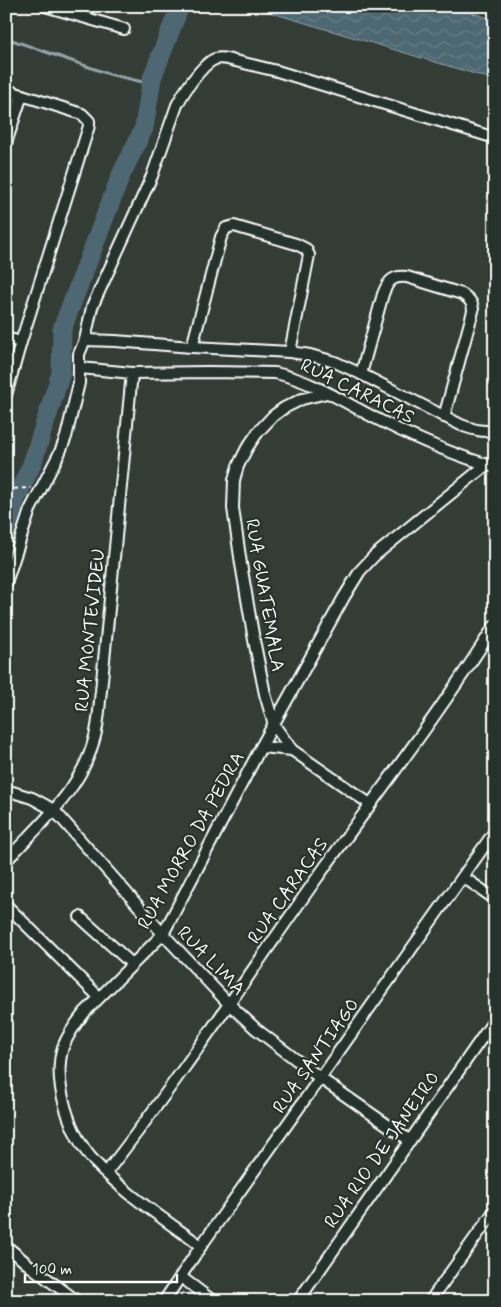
<svg xmlns="http://www.w3.org/2000/svg" width="501" height="1307" viewBox="0 0 501 1307" font-family="Mynerve,sans-serif">
  <style>
    .water { fill: url(#water-waves); stroke: #94a4aa }
    .lines { fill: none; stroke-linecap: round; stroke-linejoin: round }
    .stream { stroke: #94a4aa; stroke-width: 3 }
    .river { stroke: #4d6772; stroke-width: 19 }
    .minor-casing { stroke: #fff; stroke-width: 14 }
    .path { stroke: #fff; stroke-width: 2; stroke-dasharray: 4 4; stroke-linecap: butt }
    .minor { stroke: #26332d; stroke-width: 10 }
    .labels { text-anchor: middle; stroke-width: 4.5; stroke-linejoin: round; paint-order: stroke }
    .street-label { font-size: 19px; fill: #fff; stroke: #26332d }
  </style>
  <defs>
    <pattern id="water-waves" width="16" height="10" patternUnits="userSpaceOnUse" patternTransform="scale(1.25)"><rect width="16" height="10" fill="#4d6772"/><path d="M0 5q4-4 8 0t8 0" fill="none" stroke="#687e87"/></pattern>
  </defs>
  <rect width="100%" height="100%" fill="#343c36"/>
  <filter id="ink" filterUnits="userSpaceOnUse"><feTurbulence type="fractalNoise" baseFrequency=".02" numOctaves="2"/><feDisplacementMap in="SourceGraphic" scale="10" xChannelSelector="R" yChannelSelector="G"/><feConvolveMatrix kernelMatrix="1 2 1 2 8 2 1 2 1" color-interpolation-filters="sRGB"/></filter>
  <g filter="url(#ink)">
    <path class="water" d="M249,6H450L495,20V80Z"/>
    <g class="lines">
      <g class="stream">
        <path d="M6,38L109,74L151,84"/>
        <path d="M6,497L16,498"/>
      </g>
      <path class="river" d="M6,529L16,498L32,464L61,373L62,329L121,175L144,128L152,78L180,6"/>
      <g class="minor-casing">
        <g id="minor">
          <path d="M45,6L124,29"/>
          <path d="M6,90L82,114L89,121V126L21,342L6,395"/>
          <path d="M6,143L22,95"/>
          <path d="M6,338L21,342"/>
          <path d="M85,340L115,341L192,347L290,352L310,355L335,362L361,374L461,425C472,429 483,433 495,430"/>
          <path d="M192,347L221,237L226,228L234,226L296,244L306,249L309,255L290,352"/>
          <path d="M80,368L132,373L208,372L275,373C314,381 350,406 385,423C421,441 457,456 495,467"/>
          <path d="M361,374L383,294C388,281 393,275 407,277L462,294C469,299 473,302 473,311L444,417"/>
          <path d="M327,393L302,399L284,408L273,416L258,432L247,448L238,466L234,480L233,508L241,564L254,640L265,694L274,725L292,750L370,804"/>
          <path d="M6,583L30,510L60,452L66,437L79,383V354L85,340L92,307L152,176L177,105C183,93 202,64 215,59C219,58 223,58 227,59L277,71L495,138"/>
          <path d="M261,747L292,750"/>
          <path d="M6,790L32,798L54,810L163,934L228,1003L256,1029L320,1078L409,1140"/>
          <path d="M6,861C40,824 81,790 94,740C99,724 99,707 101,691L132,373"/>
          <path d="M463,877L495,899"/>
          <path d="M6,905L99,997"/>
          <path d="M80,917L132,964"/>
          <path d="M106,1173C180,1078 247,977 317,878C377,794 440,713 495,625"/>
          <path d="M6,1246L30,1266L77,1301"/>
          <path d="M201,1246C167,1221 122,1192 94,1161C70,1135 52,1082 63,1047C68,1034 76,1023 85,1012L163,934L261,747L344,597L360,571L374,556L486,465"/>
          <path d="M181,1277L213,1301"/>
          <path d="M164,1301L201,1246L495,831"/>
          <path d="M298,1301L495,1019"/>
          <path d="M430,1301L495,1210"/>
        </g>
      </g>
      <path class="path" d="M6,489L31,488"/>
      <use href="#minor" class="minor"/>
    </g>
  </g>
  <g class="labels">
    <g class="street-label">
      <text transform="translate(358 390) rotate(26)" y="7">RUA CARACAS</text>
      <text transform="translate(266 595) rotate(80)" y="7">RUA GUATEMALA</text>
      <text transform="translate(89 630) rotate(-84)" y="7">RUA MONTEVIDEU</text>
      <text transform="translate(190 840) rotate(-61)" y="7">RUA MORRO DA PEDRA</text>
      <text transform="translate(287 890) rotate(-55)" y="7">RUA CARACAS</text>
      <text transform="translate(212 960) rotate(46)" y="7">RUA LIMA</text>
      <text transform="translate(315 1055) rotate(-55)" y="7">RUA SANTIAGO</text>
      <text transform="translate(381 1149) rotate(-55)" y="7">RUA RIO DE JANEIRO</text>
    </g>
  </g>
  <rect width="501" height="1307" fill="none" stroke="#26332d" stroke-width="25"/>
  <rect x="12" y="12" width="476" height="1282" fill="none" stroke="#fff" stroke-width="2" filter="url(#ink)"/>
  <path d="M25 1274v8h152v-8" fill="none" stroke="#ffffff" stroke-width="2.5"/>
  <text x="32" y="1274" font-size="15" fill="#ffffff" stroke="#26332d" stroke-width="4" paint-order="stroke">100 m</text>
</svg>
